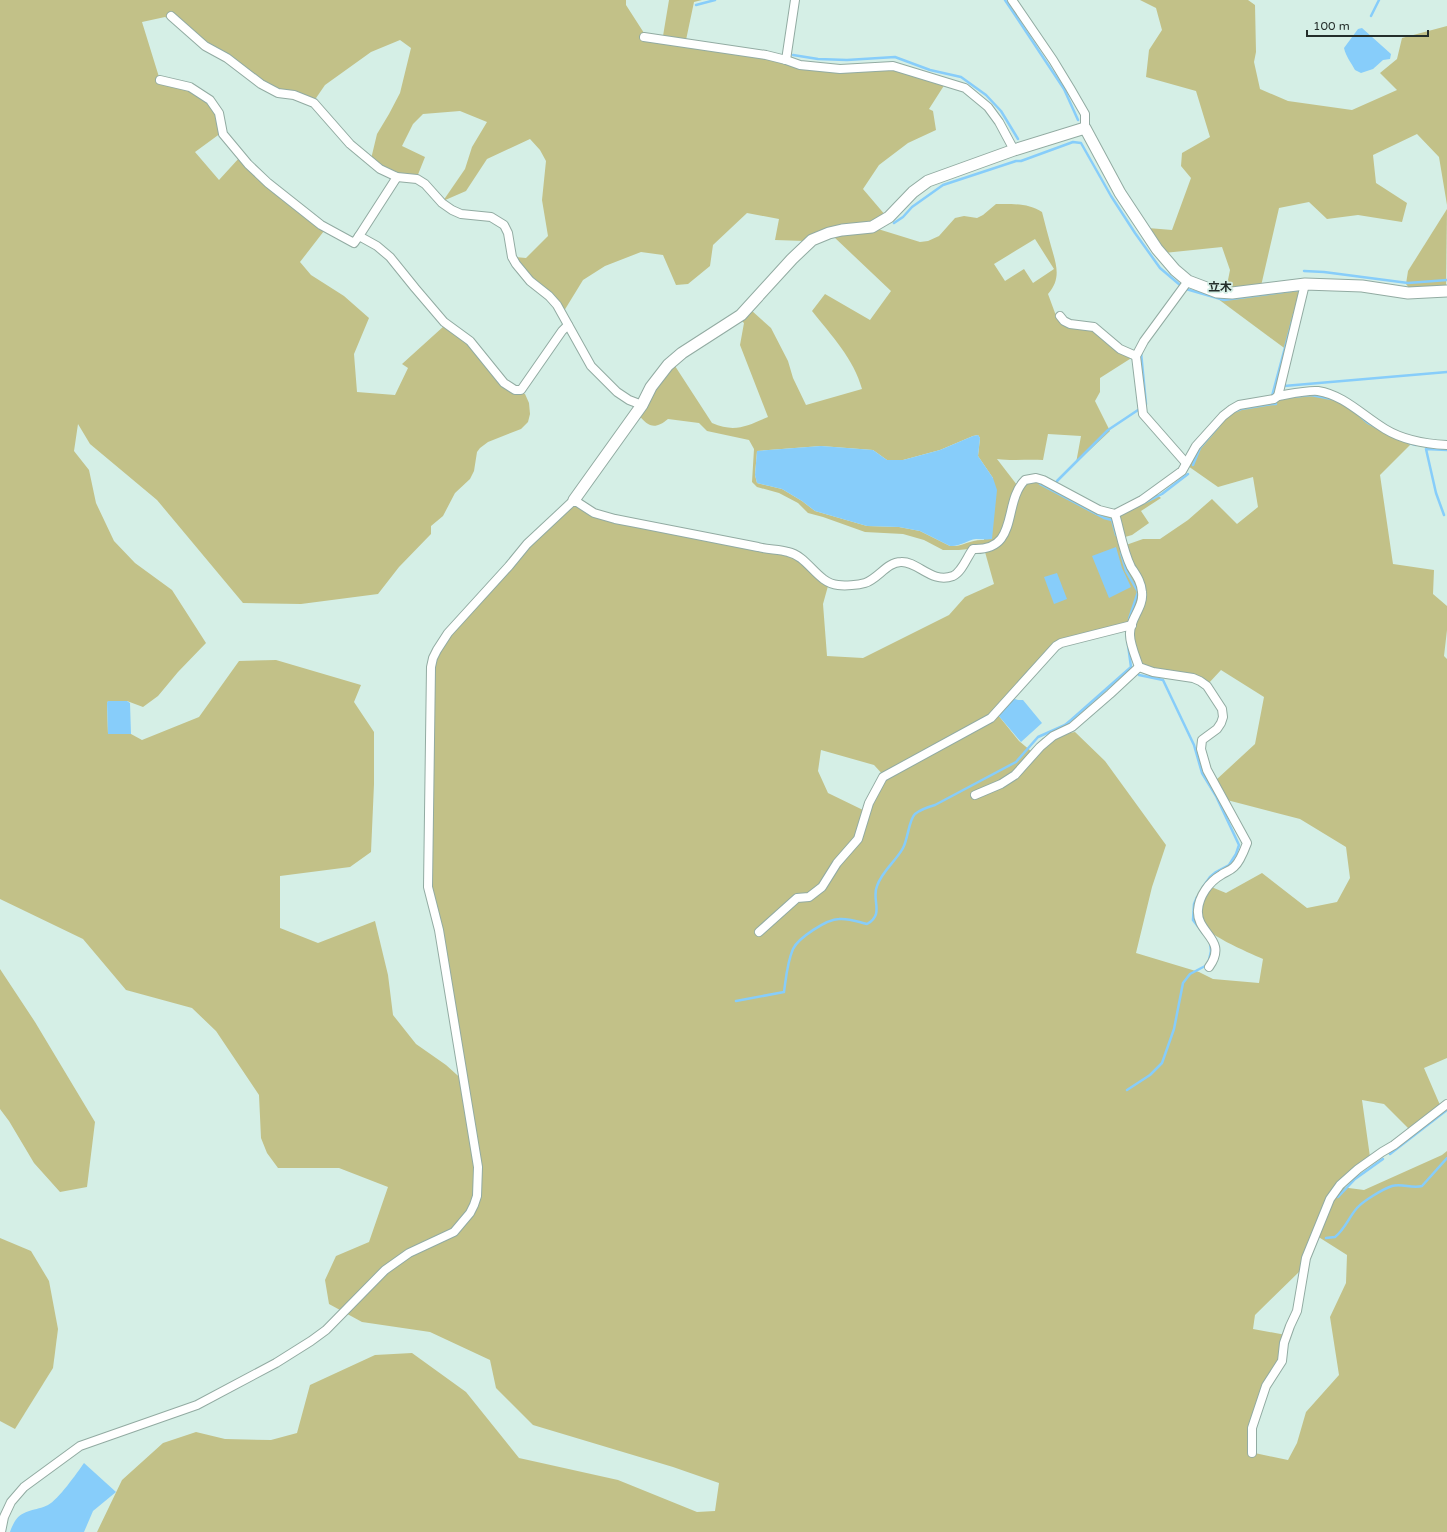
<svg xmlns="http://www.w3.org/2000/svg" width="1447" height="1532" viewBox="0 0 1447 1532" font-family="'Varela Round','Noto Sans JP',sans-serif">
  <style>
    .green { fill: #c2c188; fill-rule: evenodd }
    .water { fill: #87cdfa }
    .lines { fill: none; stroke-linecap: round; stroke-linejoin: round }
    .stream { stroke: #87cdfa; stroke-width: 2.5 }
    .street-casing { stroke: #92aba2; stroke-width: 10 }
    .secondary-casing { stroke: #92aba2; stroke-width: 13 }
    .street { stroke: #fff; stroke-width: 8 }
    .secondary { stroke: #fff; stroke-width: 11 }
    .labels { text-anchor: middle; stroke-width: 3.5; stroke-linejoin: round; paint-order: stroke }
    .quarter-label { font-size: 12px; font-weight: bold; fill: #242e2b; stroke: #d5efe6 }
  </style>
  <rect width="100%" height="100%" fill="#d5efe6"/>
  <g class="green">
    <path d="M0,0H626V5L644,33L643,38L770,59L801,68L839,73L883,69L894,70L945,84L929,109L933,111L936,130L908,143L879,165L863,189L886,216L874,221L836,228L820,233L805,241L775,240L779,219L747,213L713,245L710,266L688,284L676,285L663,255L641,252L605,266L583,280L564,311C549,291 528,279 515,257L526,258L548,236L542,200L546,161L540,150L530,139L487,159L466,191L443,201L465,169L472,147L487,122L460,111L423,114L413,124L402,146L425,157L417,177L392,173L371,159L377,134L389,114L400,93L411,48L400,40L371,52L325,85L314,101L299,94L285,92L272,86L206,41L165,17L142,22L159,77L158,82C178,87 208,91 217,114C219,119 220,127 221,133L195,152L219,180L240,157L268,187L324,231L300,262L311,275L344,296L369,318L354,354L357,392L395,395L408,368L402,364L444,326H446L469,344L499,379L525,394L529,403L530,414L528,422L521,429L488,442L480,448L477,452L474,471L470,479L455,493L443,516L431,526V534L399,567L378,594L301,604L243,603L157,500L90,444L78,424L74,451L89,470L96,503L114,541L135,563L172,590L206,643L178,672L158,696L143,707L127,701H108L107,704L108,734H131L142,740L199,717L239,661L276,660L361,685L354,702L374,732V784L371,852L350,867L280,876V928L318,943L375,921L388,975L393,1015L416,1044L446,1065L466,1083L441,929L434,906L430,885L433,671L435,658L446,639L513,565L531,542L574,505L599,518L631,525L765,551L789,554L797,558L828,586L823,604L827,656L863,658L949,615L965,597L994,584L985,552C988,551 993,550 996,548C1018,534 1010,478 1035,480C1049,481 1073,500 1087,506C1096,511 1106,514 1115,518C1119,533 1123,549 1128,563C1131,573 1140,581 1141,592C1141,604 1134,615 1129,624L1060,641L1019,682L998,715L1019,741L1031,751L1043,738L1075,732L1105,761L1166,845L1152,887L1136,953L1199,972L1213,979L1259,983L1263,959C1248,952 1202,934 1199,918C1197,906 1204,895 1209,886L1226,893L1262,873L1307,908L1337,902L1350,878L1346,847L1300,819L1227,800L1216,780L1255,744L1264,697L1221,670L1208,684L1198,678L1143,668L1141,666L1131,631L1143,605L1145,592L1141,579L1132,564L1126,545L1143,539H1160L1188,520L1212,499L1237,524L1258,507L1253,477L1218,487L1188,466L1197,447L1227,416L1239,407L1277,401L1285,397L1311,394H1322L1343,403L1385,432L1411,444L1380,475L1393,564L1434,570L1433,594L1447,606V630L1444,656L1447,659V1058L1424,1068L1440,1105L1410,1130L1384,1104L1362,1100L1370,1157L1338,1183L1328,1199L1304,1257L1302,1269L1255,1315L1253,1329L1286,1335L1281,1358L1277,1366L1266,1380L1251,1427L1250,1452L1288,1460L1297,1443L1306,1412L1339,1375L1330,1317L1346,1283L1347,1255L1317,1236L1332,1199L1341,1187L1364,1190L1442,1155L1447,1151V1532H97L122,1480L163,1443L196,1432L225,1439L271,1440L297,1433L310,1385L375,1355L412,1353L466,1392L519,1458L618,1480L697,1512L715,1511L719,1483L673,1467L533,1425L496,1388L490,1360L430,1332L362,1322L329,1304L325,1280L336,1256L369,1242L388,1187L339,1168H278L267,1153L261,1138L259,1095L216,1031L192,1008L126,990L83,939L0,899ZM821,750L874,765L886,778L868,811L860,841L856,845L854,838L863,810L828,793L818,771Z"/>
    <path d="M669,0H702L694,2L686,40L663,36Z"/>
    <path d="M1140,0H1248L1255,5L1256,52L1254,62L1260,89L1288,101L1352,110L1397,90L1380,73L1397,59L1402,38L1447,26V205L1439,157L1417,134L1373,155L1376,183L1407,203L1402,222L1358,215L1327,219L1309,202L1279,208L1261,286L1226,290L1230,270L1222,247L1164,253L1148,228L1172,230L1191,178L1181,166L1182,153L1210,137L1196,91L1146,77L1149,50L1162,30L1156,8Z"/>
    <path d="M996,204C1011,204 1029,203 1042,212C1045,224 1048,235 1051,246C1056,264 1062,278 1048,294L1055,313L1061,322L1091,328L1133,357L1100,378V392L1095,401L1110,431L1076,463L1081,436L1048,434L1043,460C1027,459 1013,461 997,459L1017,485L1010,511L999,538L978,548L959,550H943L924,540L903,534L865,532L823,517L808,513L798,503L779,493L757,487L752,482L754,449L749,440L707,431L699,423L668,419C655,430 648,427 638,414L666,374L675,366L712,423C735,433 747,426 768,417L740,345L744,323L741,320L751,310L771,328L788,361L793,378L806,405L862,389C854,359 831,335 812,311L825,294L870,320L891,291L834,237L878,229L920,242L928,241L939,236L955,218L964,216L977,218L983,215ZM1035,239L1054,269L1033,283L1024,269L1005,281L994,264ZM978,435L980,438L978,456L993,478L984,540C970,539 963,547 950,546L920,531L899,527L867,526L815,511L802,501L782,489L757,483L755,475L757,451L821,446L873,450L887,460H903L940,450L973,436Z"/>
    <path d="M1447,209L1446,286L1410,289L1406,284L1408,271Z"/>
    <path d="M1300,287L1287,350L1210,293Z"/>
    <path d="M1156,494L1161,498L1141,511L1149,523L1132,535L1125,537L1119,517L1120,512Z"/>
    <path d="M0,969L35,1022L95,1122L87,1187L60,1192L34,1163L9,1121L0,1109Z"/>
    <path d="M0,1238L31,1251L49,1281L58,1329L53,1368L15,1429L0,1421Z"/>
  </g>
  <g class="water">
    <path d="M1362,28L1391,54L1390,59L1383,60L1373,69L1361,73L1355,70C1351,62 1346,57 1344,48L1358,29Z"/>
    <path d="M978,435L980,438L978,456L993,478L997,490L992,539C987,540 981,539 976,539C967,540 960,547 950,546L920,531L899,527L867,526L815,511L802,501L782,489L757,483L755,475L757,451L821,446L873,450L887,460H903L940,450L973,436Z"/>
    <path d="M1116,547L1122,568L1131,587L1109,598L1092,556Z"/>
    <path d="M1057,573L1067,599L1054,604L1044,577Z"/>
    <path d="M1012,698L1018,700H1023L1042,723L1021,742L998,715Z"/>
    <path d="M108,701H127L130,703L131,734H108L107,703Z"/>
    <path d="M84,1463L116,1492L93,1511L84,1532H10C11,1528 13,1525 15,1521C23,1509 36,1511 48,1505C58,1500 77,1473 84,1463Z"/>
  </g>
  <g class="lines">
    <g class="stream">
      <path d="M1005,0L1064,89L1078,120"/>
      <path d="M696,5L715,0"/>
      <path d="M1371,16L1379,0"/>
      <path d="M793,55L818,59L847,60L895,57L930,70L961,77L986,95L1001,111L1018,139"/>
      <path d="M894,223L903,217L912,207L943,185L1016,161H1021L1073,142L1081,143L1111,196L1135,233L1160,268L1180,285"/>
      <path d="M1304,271L1324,272L1408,283L1447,280"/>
      <path d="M1186,289L1224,300L1298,290"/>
      <path d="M1141,352L1146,404"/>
      <path d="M1284,386L1447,372"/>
      <path d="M1292,397L1311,395L1332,399"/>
      <path d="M1272,404H1276"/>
      <path d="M1236,411L1241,409L1272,404V396L1294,314"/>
      <path d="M1360,416L1368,423L1379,429"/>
      <path d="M1409,443L1416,445"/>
      <path d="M1193,465L1200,448L1219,426"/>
      <path d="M1057,481L1108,430L1138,410"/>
      <path d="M1040,484L1104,518L1112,520L1116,535"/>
      <path d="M1130,510L1162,494L1188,474"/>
      <path d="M1444,515L1436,493L1426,449L1447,450"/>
      <path d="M1121,553L1126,571L1138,592L1129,619"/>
      <path d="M1139,675L1163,680L1194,745L1202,773L1216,796L1239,845L1236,854L1229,865L1216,872L1210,877L1203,887"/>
      <path d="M1197,897L1194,904L1193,920L1203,933"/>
      <path d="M1209,960L1211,951L1210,942"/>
      <path d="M736,1001L784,992C786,978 787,963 793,949C798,938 827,919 839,919C849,918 858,922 867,924C885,914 871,900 877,886C882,871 896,861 903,848C908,839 909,819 915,814C921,809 928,807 935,805L1016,762L1038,737L1065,725L1071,720L1131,667L1126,630"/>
      <path d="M1127,1090L1150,1075L1162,1063L1174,1029L1183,983L1190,974L1207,965"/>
      <path d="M1390,1154L1447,1110"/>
      <path d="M1338,1197L1355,1179L1383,1159"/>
      <path d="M1326,1238L1335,1237C1345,1229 1349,1217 1357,1208C1363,1201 1383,1189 1392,1186C1402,1183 1412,1189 1422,1186L1447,1158"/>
    </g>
    <g class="street-casing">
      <g id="street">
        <path d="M1012,0L1053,60L1070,88L1085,114V128"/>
        <path d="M171,16L205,46L227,58L261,84L278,93L294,95L314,103L350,144L380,169L397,177L417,179L425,184L442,203L452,210L461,214L491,217L504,225L508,233L512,257L516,264L530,281L549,296L557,305L591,366L617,392L629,400L642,405"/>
        <path d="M644,37L766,55L786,60L800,65L840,69L893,66L965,88L988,107L999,122L1014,150"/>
        <path d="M786,60L795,0"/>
        <path d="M160,80L190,87L210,100L219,113L223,134L248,164L268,183L321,225L354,243L359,236"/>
        <path d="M397,177L359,236L377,246L390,257L415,288L444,322L470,341L504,383L515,390H521L562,331L568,325"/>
        <path d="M1060,316L1064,321L1070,324L1094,327L1120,349L1136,356"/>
        <path d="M1278,396L1305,284"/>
        <path d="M1186,463L1143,414L1136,356L1144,341L1188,281"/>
        <path d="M1115,514C1120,531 1123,551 1131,567C1136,575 1141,581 1142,592C1144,608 1129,619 1130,635C1130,644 1136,658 1139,667L1153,672L1193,678L1200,681L1207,686L1222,709L1223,717L1221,723L1217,729L1202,740L1201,749L1207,770L1247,843C1244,851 1240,862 1234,867C1230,871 1225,872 1221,875C1209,882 1199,896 1198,910C1196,934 1229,939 1209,967"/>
        <path d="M975,795L1001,784L1015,775L1040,747L1053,736L1072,727L1110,694L1139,667"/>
        <path d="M759,932L797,898L809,897L822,887L837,863L858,839L869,803L883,777L991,718L1056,646L1061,643L1132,625"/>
        <path d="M1252,1453V1428L1266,1386L1282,1361L1284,1343L1290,1326L1297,1311L1306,1258L1330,1199L1340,1185L1358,1169L1382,1152L1394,1145L1447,1104"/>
        <path d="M1,1532L4,1517L11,1502L24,1487L80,1446L197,1405L276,1363L311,1341L326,1330L385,1270L409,1253L454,1232L470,1213L474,1205L477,1196L478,1167L439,930L428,887L431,667L433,658L437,650L448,633L509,566L527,544L574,500L594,513L615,519C663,528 711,538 758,547C768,550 779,549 788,552C808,556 817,583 838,585C845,586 858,585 865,583C878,579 887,562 901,562C918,561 931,584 953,576C962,572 967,557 973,549C1020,551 1002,503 1025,480L1036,478L1043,480L1099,510L1115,514L1142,500L1182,471L1196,446L1223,416L1232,409L1239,405L1274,399L1278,396C1290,394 1307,390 1318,391C1344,395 1363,416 1385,429C1403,440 1426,444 1447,445"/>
      </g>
    </g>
    <g class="secondary-casing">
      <path id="secondary" d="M574,500L642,405L651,387L668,365L682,353L741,315L792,259L812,240L829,233L842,230L872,227L889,217L913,192L928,181L1014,150L1085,128L1120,193L1157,249L1175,270L1188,281L1217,292L1232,293L1305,284L1362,286L1408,293L1447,291"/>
    </g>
    <use href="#street" class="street"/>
    <use href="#secondary" class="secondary"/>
  </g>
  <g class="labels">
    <g class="quarter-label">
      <text x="1220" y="291">立木</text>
    </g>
  </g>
  <path d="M1307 30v6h121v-6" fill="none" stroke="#242e2b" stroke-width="2"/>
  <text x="1313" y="30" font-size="12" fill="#242e2b" stroke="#d5efe6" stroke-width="3" paint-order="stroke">100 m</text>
</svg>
